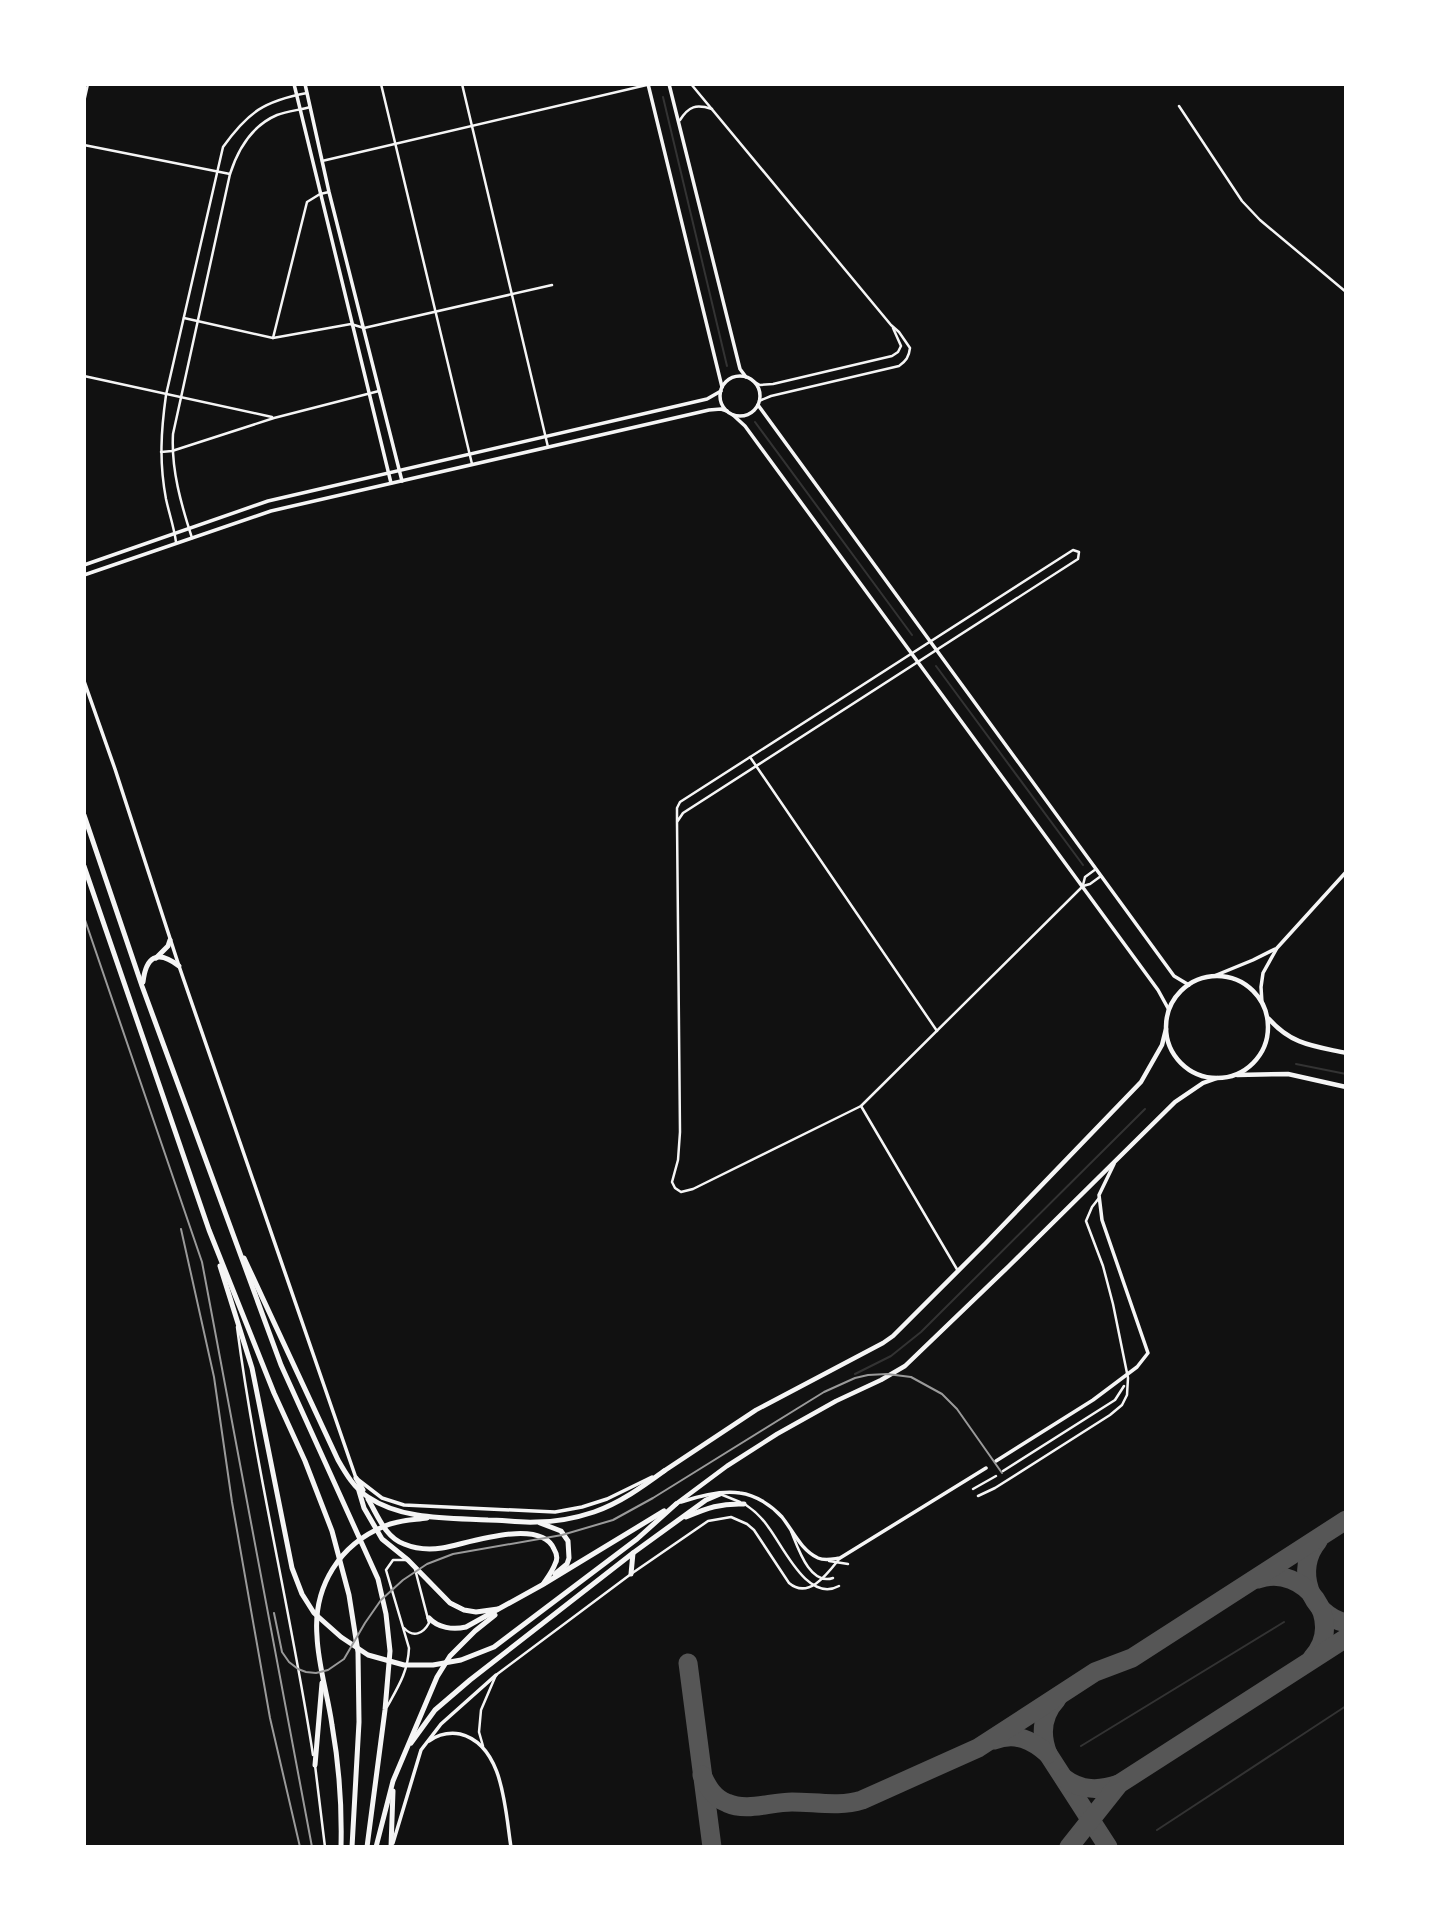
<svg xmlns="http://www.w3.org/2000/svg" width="1430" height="1931" viewBox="0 0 1430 1931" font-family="'Roboto Condensed',sans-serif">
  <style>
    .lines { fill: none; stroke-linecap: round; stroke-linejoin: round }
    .stream { stroke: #333; stroke-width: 2 }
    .taxiway { stroke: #565656; stroke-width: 19 }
    .minor { stroke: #f5f5f5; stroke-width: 2.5 }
    .tertiary { stroke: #f5f5f5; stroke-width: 3.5 }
    .secondary { stroke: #f5f5f5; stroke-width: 4.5 }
    .motorway { stroke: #f5f5f5; stroke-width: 5 }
    .tram { stroke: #9a9a9a; stroke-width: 2 }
    .rail { stroke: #9a9a9a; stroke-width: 2 }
  </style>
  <rect width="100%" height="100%" fill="#111"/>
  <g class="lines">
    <g class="stream">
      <path d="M663,97L727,366"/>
      <path d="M755,422L912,635"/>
      <path d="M936,666L1083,865"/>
      <path d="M1296,1064L1346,1074"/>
      <path d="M855,1374L891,1356L921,1332L1145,1109"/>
      <path d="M1081,1746L1284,1622"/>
      <path d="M1157,1830L1346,1706"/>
    </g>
    <g class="taxiway">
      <path d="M1318,1541C1294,1569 1310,1615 1346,1623"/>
      <path d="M1258,1579C1305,1563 1346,1622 1312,1658"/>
      <path d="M688,1663L712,1847"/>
      <path d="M1057,1699C1042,1715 1040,1734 1048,1754L1108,1847"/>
      <path d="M994,1740C1016,1732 1032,1740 1048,1754"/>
      <path d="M702,1775C708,1788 714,1798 727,1803C747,1812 770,1802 792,1802C815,1802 840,1807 862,1800L978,1748L1095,1672L1132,1658L1346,1520"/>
      <path d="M1064,1778C1081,1791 1099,1791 1119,1784"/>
      <path d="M1069,1847L1119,1784L1346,1638"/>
    </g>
    <g class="minor">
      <path d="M381,84L472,464"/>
      <path d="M462,84L548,447"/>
      <path d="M691,84L891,325L899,332L910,348C909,357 906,361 899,366L771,396L759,401"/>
      <path d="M84,102L88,84"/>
      <path d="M1179,106L1242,201L1260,220L1346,292"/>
      <path d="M680,120C689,106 696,104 712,109"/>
      <path d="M84,145L230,174"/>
      <path d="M322,161L651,84"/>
      <path d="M184,318L273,338L351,324L364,328L552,285"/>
      <path d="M273,338L307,202L320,194L329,192"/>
      <path d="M84,376L272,417"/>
      <path d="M753,381L760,385L773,384L892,356L898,352L901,346L893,328"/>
      <path d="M161,452L172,451L274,418L379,391"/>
      <path d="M192,538C181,504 171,469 173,434L230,174C238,149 251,126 277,115C288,111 300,110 310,107"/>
      <path d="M176,542C174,527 169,513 166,499C159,462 161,431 166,395L223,147C248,112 264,101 307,93"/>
      <path d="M750,757L937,1031"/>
      <path d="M677,822L683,813L1078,559L1079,552L1073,550L680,802L677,808V822L680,1132L678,1160L672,1182L675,1188L681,1192L693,1189L861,1106L1083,886L1090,884L1101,876"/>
      <path d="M1083,885L1085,877L1096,869"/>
      <path d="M861,1106L958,1271"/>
      <path d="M237,1327C256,1471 291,1612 313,1755"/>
      <path d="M1003,1471L1115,1400L1124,1386"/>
      <path d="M973,1489L996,1476"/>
      <path d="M720,1494L740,1502"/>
      <path d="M978,1496L995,1488L1110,1415L1122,1405L1127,1395L1128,1378L1113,1304L1103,1266L1086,1221L1092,1207L1099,1198"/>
      <path d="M746,1505C755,1511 763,1519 769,1528C784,1548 808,1603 839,1586"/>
      <path d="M791,1531C798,1548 810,1586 833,1578"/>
      <path d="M829,1561L848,1564"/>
      <path d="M404,1628C413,1638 423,1634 429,1623L415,1569"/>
      <path d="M387,1707C398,1687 408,1672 409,1648L386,1570L393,1560H406"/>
      <path d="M483,1746L479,1732L481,1710L496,1675L631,1574L708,1521L731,1517L747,1524L754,1530L789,1583C809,1600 828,1573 840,1558"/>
      <path d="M315,1765L325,1847"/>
    </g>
    <g class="tertiary">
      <path d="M294,84L391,483"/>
      <path d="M305,84L329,192L402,481"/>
      <path d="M648,84L722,387"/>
      <path d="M669,84L740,369L746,377"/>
      <circle cx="740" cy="396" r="20"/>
      <path d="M758,405L1174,976L1189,985"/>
      <path d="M733,415L745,426L1158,990L1169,1010"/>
      <path d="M84,565L268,501L707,399L721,391"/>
      <path d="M84,575L271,511L709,410L721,409L727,411"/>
      <path d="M84,681L115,769L179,966L356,1478L382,1498L404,1505L555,1512L582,1507L607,1499L652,1477"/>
      <path d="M1214,976L1253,960L1275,949"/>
      <path d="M1262,1003L1261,987L1263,973L1277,948L1346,872"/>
      <path d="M996,1461L1093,1400L1137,1367L1148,1353L1102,1220L1099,1195L1114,1164"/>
      <path d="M681,1502C699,1496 721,1490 740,1493C756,1495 772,1506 782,1517C793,1531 801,1550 818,1558C825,1561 832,1559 840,1558L986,1468"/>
      <path d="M429,1741C439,1734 448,1732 460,1734C504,1745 505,1810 511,1847"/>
      <path d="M393,1843L421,1750L441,1724L496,1675"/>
    </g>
    <g class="secondary">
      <circle cx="1217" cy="1027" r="51"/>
      <path d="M1269,1019C1292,1045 1314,1046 1346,1053"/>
      <path d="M1237,1075L1288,1074L1346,1087"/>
      <path d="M664,1471L756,1410L883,1343L893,1336L985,1244L1141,1082L1162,1045L1166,1029"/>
      <path d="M676,1504L727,1466L777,1434L836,1401L881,1380L905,1366L1009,1266L1175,1102L1203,1083L1217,1078"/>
    </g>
    <g class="motorway">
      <path d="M84,815L142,986L281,1365L378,1579L386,1614L390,1651L385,1710L367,1847"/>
      <path d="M84,866L209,1230L274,1393L305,1461L332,1531L349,1595L358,1652L359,1722L352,1847"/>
      <path d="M156,958L168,946L170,940"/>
      <path d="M143,982C146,957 157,949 179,966"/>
      <path d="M244,1258L338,1460C346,1474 354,1488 368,1497C402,1520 448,1518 488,1520C504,1520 520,1523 536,1522C555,1522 576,1518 594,1512C620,1503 642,1487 664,1471"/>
      <path d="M220,1266L252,1368L292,1568L302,1594L314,1613L341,1637L368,1655L404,1665H433L461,1660L494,1647L637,1539L676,1504"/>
      <path d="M356,1478L363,1490"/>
      <path d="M359,1491L364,1508L382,1539L408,1560L450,1603L464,1610L476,1612L498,1609"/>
      <path d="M368,1499C378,1516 385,1537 404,1544C416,1549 429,1550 442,1548C467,1544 540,1517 554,1549C557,1554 558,1559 555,1564C553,1570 548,1577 544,1583"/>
      <path d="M686,1517C707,1508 721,1503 744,1504"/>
      <path d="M540,1523L561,1531L568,1541L569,1558L567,1564L555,1574"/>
      <path d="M631,1574L633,1553"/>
      <path d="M429,1618C438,1628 453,1630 466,1627L542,1585L664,1511"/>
      <path d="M411,1743L435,1710L470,1680L633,1553L706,1500L720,1494"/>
      <path d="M315,1765L322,1683"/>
      <path d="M341,1847C342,1807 339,1765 332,1725C328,1696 318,1665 317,1636C313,1586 340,1544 385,1526C398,1520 413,1520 427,1518"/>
      <path d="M376,1847L393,1781L437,1677L450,1656L475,1631L495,1615"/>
      <path d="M391,1847L393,1791"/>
    </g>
    <path class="tram" d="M274,1613L282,1652L289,1662L298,1669L306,1672L316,1673L328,1670L344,1659L365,1623L381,1600L403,1580L427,1564L453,1554L562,1535L613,1520L653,1498L824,1392L855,1378L868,1375L887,1374L911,1377L942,1394L957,1409L1002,1473"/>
    <g class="rail">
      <path d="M84,917L202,1262L312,1847"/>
      <path d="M181,1229L214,1377L232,1502L270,1718L300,1847"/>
    </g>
  </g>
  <rect width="1430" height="1931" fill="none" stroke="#ffffff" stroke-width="172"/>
</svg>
